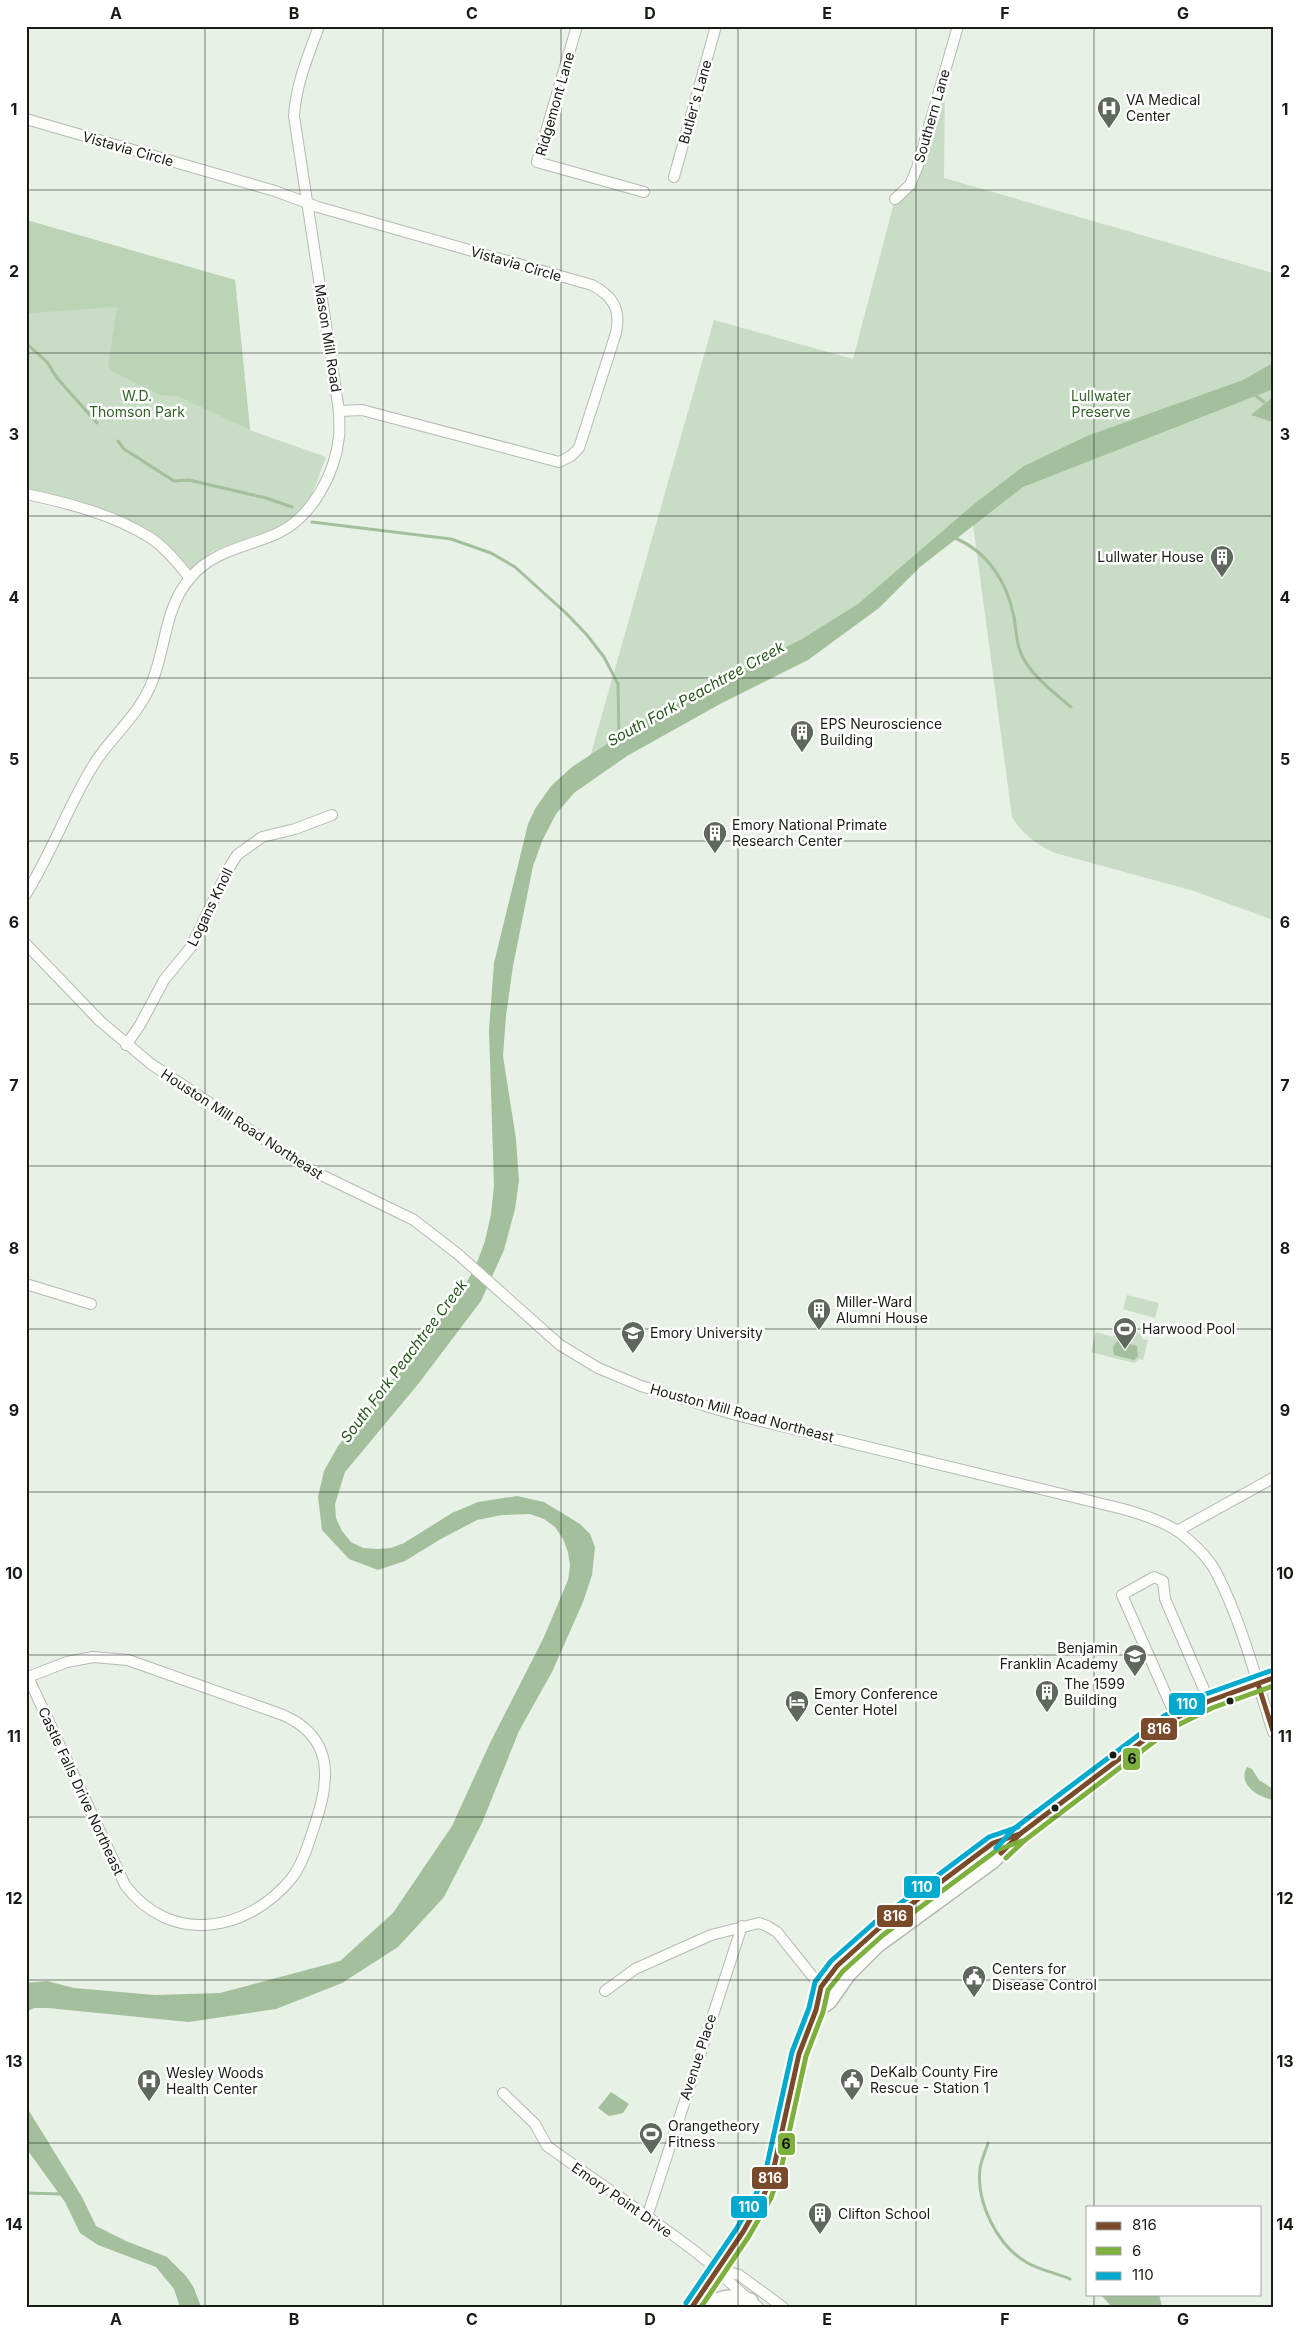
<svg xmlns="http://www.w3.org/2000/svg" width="1299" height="2333" viewBox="0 0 1299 2333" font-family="Inter,sans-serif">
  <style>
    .green { fill: #c9dcc5 }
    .forest { fill: #bbd4b6 }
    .water { fill: #a3bf9c }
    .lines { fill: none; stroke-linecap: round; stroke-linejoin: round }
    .stream { stroke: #a3bf9c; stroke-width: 3 }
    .minor-casing { stroke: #b3bbb2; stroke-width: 12 }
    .secondary-casing { stroke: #b3bbb2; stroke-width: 18 }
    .minor { stroke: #fcfdfb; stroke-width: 10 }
    .secondary { stroke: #fcfdfb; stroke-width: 15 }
    .bus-1-casing { stroke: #fff; stroke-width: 9 }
    .bus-2-casing { stroke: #fff; stroke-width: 9 }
    .bus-3-casing { stroke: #fff; stroke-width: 9 }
    .bus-1 { stroke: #7a4b2a; stroke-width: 5 }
    .bus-2 { stroke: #7db03c; stroke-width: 5 }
    .bus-3 { stroke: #00a9ce; stroke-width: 5 }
    .grid { fill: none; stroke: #171d15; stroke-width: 1; stroke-opacity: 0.55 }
    .bus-dot { fill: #171d15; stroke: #fff; stroke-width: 2 }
    .labels { text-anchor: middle; stroke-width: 5; stroke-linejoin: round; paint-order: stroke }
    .poi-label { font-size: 14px; fill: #171d15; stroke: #fff; text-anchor: start }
    .street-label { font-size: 14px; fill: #171d15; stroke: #fff }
    .park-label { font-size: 14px; fill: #326326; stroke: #fff }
    .water-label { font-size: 15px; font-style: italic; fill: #255619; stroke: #fff }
    .line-badge { stroke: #fff; stroke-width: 2 }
    .badge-label { font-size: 14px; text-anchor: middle; font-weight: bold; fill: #fff }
    .pale-badge-label { font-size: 14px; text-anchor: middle; font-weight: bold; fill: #111 }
    .neatline { fill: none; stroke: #171d15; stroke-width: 2 }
    .grid-label { font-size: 16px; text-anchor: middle; font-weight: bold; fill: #171d15 }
  </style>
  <rect width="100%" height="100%" fill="#e8f1e6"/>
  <g class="green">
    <path d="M945,71L944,178L1273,273V920L1194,891L1055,853C1036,844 1023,835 1012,817L972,517L856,612L586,771L714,320L853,359L895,199L904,192Z"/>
    <path d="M26,220L235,280L250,430L326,457L313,492L297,515L275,528L213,551L191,569C179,557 167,541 152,532C115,509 69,497 26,488Z"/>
    <path d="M1127,1295L1159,1303L1155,1318L1123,1309Z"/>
    <path d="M1121,1329L1143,1334L1142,1339L1148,1340L1143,1360L1139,1359L1134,1363L1091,1352L1096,1332L1113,1337L1115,1332L1120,1333Z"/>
  </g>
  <path class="forest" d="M26,220L235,280L250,430L178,396L160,395L116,373L108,367L117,307L30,313L26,316Z"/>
  <g class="water">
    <path d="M1273,363V389L1023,487L920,567L879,608L808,660L720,704L627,756L574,793L556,814L543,839L533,866L513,966L506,1016L503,1056L516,1139L519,1181L515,1209L504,1250L481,1301L419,1383L345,1472L335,1504L336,1518L342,1531L351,1542L363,1548L377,1549L391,1548L404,1543L452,1513L478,1502L517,1496L544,1502L580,1524L590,1534L595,1547L592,1575L583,1602L552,1672L519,1731L482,1823L444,1897L398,1947L342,1983L276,2009L189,2022L48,2008H34L26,2012V1983L47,1981L74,1988L155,1995L220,1993L340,1961L393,1913L452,1826L490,1743L544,1637L568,1580L570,1566L568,1552L563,1539L555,1527L544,1519L530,1514L502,1515L477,1520L439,1540L405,1561L378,1570L349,1559L322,1530L318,1497L324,1471L338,1446L430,1333L463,1288L475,1268L485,1241L491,1214L494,1186L489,1030L494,963L528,824L535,809L551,786L572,767L642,721L802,639L858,604L974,504L1024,466L1087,436L1243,380Z"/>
    <path d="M1273,397V422L1251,415Z"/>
    <path d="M1117,1341L1137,1346L1138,1356L1134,1360L1114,1355L1113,1347Z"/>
    <path d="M1247,1767L1252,1769L1259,1780L1273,1789V1800C1258,1797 1237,1784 1247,1767Z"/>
    <path d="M611,2092L629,2104L623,2113L609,2116L598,2108Z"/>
    <path d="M26,2106L82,2197L96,2226L126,2241L167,2257L186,2276L194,2288L201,2307H180L174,2289L156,2267L98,2245L80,2233L65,2202L26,2148Z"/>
    <path d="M1100,2294H1159L1162,2307H1112Z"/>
  </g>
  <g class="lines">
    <g class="stream">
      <path d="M26,339L27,344L47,362L57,378L97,423"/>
      <path d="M1255,395L1264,402"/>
      <path d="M118,441L124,449L174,481L189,480L266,498L292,507"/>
      <path d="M312,522L451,539L491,553L515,567L567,614L587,635L604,657L618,684L619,738"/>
      <path d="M955,538C988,552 1007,582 1014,617C1016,628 1016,640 1020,651C1027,672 1054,693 1071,707"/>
      <path d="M988,2143C986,2151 981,2160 980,2169C976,2202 997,2245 1026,2262C1039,2270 1056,2273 1070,2279"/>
      <path d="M26,2193L61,2194"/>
    </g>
    <g class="minor-casing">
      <g id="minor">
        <path d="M577,26L537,162L644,192"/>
        <path d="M26,119L275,191L318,207L592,285C613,296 621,309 616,333L579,448L571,456L559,462L362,410L339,411"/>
        <path d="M674,177L716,26"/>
        <path d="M895,199L910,185L917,168L958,26"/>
        <path d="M26,494C68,503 112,514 149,537C165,547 178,564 190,578"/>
        <path d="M26,894C51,854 67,809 91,769C107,741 135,719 149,689C167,652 162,610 191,577C214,550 248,547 278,533C312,517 335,474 339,437C340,429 339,419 339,411L294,116C296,84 308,56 319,26"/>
        <path d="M26,944L100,1021L151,1064L307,1168L414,1220L459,1255L560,1345L598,1368L641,1386L736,1415L1123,1509C1141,1514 1163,1521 1179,1532C1193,1543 1209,1558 1217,1574C1242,1623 1256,1679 1273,1732"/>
        <path d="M126,1045L140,1025L164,980L191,947L229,868L237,855L262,837L295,829L332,815"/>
        <path d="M26,1284L91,1304"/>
        <path d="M1177,1531L1273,1478"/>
        <path d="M93,1657L128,1660L283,1715C333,1737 331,1778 315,1824C309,1842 303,1864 291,1879C246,1933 170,1945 125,1885L28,1677L67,1662Z"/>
        <path d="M1176,1717L1122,1595L1154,1577L1163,1581L1165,1599L1209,1701"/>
        <path d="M605,1991L635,1969L711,1935L759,1923L767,1926L777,1932L821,1987"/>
        <path d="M503,2093L535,2124L547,2146C597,2182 649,2216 697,2253C719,2270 736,2290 758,2307"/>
        <path d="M647,2217L742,1926"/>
        <path d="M717,2269L739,2275L783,2307"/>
      </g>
    </g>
    <g class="secondary-casing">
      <g id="secondary">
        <path d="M816,2010L829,2001L848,1974L877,1945L992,1861L1020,1834L1157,1729L1209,1701L1273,1678"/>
        <path d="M692,2307L743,2232L764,2195L774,2167L799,2054L816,2010L821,1987L837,1966L878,1929L993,1843L1020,1834"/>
        <path d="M710,2307C721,2295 736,2297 750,2301"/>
      </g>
    </g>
    <use href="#minor" class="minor"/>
    <use href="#secondary" class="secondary"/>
    <g class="bus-1-casing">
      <g id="bus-1">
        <path d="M1258,1684L1273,1731"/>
        <path d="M1001,1853L1020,1834L1168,1722L1209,1701L1273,1678"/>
        <path d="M692,2307L743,2232L764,2195L774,2167L799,2054L816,2010L821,1987L837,1966L878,1929L993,1843L1020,1834"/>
      </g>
    </g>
    <g class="bus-2-casing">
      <g id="bus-2">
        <path d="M1006,1858L1025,1840L1172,1728L1212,1708L1273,1686"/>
        <path d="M701,2307L749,2236L771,2198L781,2169L806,2056L823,2012L828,1990L843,1971L883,1935L997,1850L1022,1841"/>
      </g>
    </g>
    <g class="bus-3-casing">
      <g id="bus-3">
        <path d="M996,1848L1015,1828L1164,1716L1206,1694L1270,1671"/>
        <path d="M686,2303L737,2228L757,2192L767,2165L792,2052L809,2008L815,1982L831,1961L874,1923L989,1837L1018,1827"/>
      </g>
    </g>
    <use href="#bus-1" class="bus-1"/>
    <use href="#bus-2" class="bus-2"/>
    <use href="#bus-3" class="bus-3"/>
  </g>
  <path class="grid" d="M205,26V2307M383,26V2307M561,26V2307M738,26V2307M916,26V2307M1094,26V2207M26,190H1273M26,353H1273M26,516H1273M26,678H1273M26,841H1273M26,1004H1273M26,1166H1273M26,1329H1273M26,1492H1273M26,1655H1273M26,1817H1273M26,1980H1273M26,2143H1273M1094,2294V2307"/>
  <defs>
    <g id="hospital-pin" transform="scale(1.25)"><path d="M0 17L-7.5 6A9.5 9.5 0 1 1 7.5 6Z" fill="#60675e" stroke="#fff"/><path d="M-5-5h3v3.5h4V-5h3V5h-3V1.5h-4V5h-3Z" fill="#fff"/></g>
    <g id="building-pin" transform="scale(1.25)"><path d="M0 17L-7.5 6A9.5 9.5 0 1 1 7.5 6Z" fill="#60675e" stroke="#fff"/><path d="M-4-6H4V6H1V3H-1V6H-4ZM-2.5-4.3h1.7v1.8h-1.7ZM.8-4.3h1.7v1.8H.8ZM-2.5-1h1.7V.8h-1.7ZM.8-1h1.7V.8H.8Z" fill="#fff"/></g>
    <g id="stadium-pin" transform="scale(1.25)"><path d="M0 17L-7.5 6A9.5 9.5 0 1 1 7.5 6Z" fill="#60675e" stroke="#fff"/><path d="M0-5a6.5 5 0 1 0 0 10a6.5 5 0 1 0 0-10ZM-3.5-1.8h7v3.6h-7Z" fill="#fff"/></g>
    <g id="university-pin" transform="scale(1.25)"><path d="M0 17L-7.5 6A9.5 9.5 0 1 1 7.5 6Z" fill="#60675e" stroke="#fff"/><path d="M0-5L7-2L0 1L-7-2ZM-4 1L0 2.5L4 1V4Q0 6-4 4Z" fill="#fff"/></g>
    <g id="school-pin" transform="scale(1.25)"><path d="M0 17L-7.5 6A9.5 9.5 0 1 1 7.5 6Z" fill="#60675e" stroke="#fff"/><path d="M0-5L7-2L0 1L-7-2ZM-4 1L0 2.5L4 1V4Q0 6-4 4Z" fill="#fff"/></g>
    <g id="hotel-pin" transform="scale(1.25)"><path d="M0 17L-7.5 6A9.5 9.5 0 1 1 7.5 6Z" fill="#60675e" stroke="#fff"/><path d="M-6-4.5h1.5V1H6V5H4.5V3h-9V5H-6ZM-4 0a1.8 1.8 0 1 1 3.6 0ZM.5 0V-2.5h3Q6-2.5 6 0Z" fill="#fff"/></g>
    <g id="civic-pin" transform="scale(1.25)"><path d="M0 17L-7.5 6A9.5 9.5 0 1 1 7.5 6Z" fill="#60675e" stroke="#fff"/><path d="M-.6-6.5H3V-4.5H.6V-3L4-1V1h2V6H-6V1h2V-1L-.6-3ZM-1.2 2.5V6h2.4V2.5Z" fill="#fff"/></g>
  </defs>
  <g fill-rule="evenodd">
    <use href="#hospital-pin" x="1109" y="108"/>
    <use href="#building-pin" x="1222" y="557"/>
    <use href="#building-pin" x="802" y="732"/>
    <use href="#building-pin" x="715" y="833"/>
    <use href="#building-pin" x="819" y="1310"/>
    <use href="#stadium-pin" x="1125" y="1329"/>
    <use href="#university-pin" x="633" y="1333"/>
    <use href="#school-pin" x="1135" y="1656"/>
    <use href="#building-pin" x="1047" y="1692"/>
    <use href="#hotel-pin" x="797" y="1702"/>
    <use href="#civic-pin" x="974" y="1977"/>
    <use href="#civic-pin" x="852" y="2080"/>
    <use href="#hospital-pin" x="149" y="2081"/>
    <use href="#stadium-pin" x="651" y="2134"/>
    <use href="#building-pin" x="820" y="2214"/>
  </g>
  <g class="bus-dot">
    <circle cx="1230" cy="1701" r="4.5"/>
    <circle cx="1113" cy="1755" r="4.5"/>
    <circle cx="1055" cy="1808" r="4.5"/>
  </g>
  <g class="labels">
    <g class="poi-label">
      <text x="1126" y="105">VA Medical<tspan x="1126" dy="16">Center</tspan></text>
      <text x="1204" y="562" text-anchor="end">Lullwater House</text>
      <text x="820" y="729">EPS Neuroscience<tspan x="820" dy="16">Building</tspan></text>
      <text x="732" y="830">Emory National Primate<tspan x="732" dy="16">Research Center</tspan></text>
      <text x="836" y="1307">Miller-Ward<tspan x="836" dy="16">Alumni House</tspan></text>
      <text x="1142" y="1334">Harwood Pool</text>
      <text x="650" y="1338">Emory University</text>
      <text x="1118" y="1653" text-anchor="end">Benjamin<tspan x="1118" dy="16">Franklin Academy</tspan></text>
      <text x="1064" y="1689">The 1599<tspan x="1064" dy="16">Building</tspan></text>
      <text x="814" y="1699">Emory Conference<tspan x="814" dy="16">Center Hotel</tspan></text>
      <text x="992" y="1974">Centers for<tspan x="992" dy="16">Disease Control</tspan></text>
      <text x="870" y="2077">DeKalb County Fire<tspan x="870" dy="16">Rescue - Station 1</tspan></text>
      <text x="166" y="2078">Wesley Woods<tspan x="166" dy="16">Health Center</tspan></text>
      <text x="668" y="2131">Orangetheory<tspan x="668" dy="16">Fitness</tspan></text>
      <text x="838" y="2219">Clifton School</text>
    </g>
    <g class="street-label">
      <text transform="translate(695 102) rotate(-74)" y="5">Butler's Lane</text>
      <text transform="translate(555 104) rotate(-74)" y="5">Ridgemont Lane</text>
      <text transform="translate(932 116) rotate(-74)" y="5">Southern Lane</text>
      <text transform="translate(128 149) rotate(16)" y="5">Vistavia Circle</text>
      <text transform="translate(516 264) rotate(16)" y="5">Vistavia Circle</text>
      <text transform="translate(328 338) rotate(81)" y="5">Mason Mill Road</text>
      <text transform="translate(210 907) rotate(-64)" y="5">Logans Knoll</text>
      <text transform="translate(242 1124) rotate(33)" y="5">Houston Mill Road Northeast</text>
      <text transform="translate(742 1413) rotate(15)" y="5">Houston Mill Road Northeast</text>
      <text transform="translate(81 1791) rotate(65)" y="5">Castle Falls Drive Northeast</text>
      <text transform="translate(698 2057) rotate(-72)" y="5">Avenue Place</text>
      <text transform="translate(622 2200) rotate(35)" y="5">Emory Point Drive</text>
    </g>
    <g class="park-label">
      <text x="137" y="401">W.D.<tspan x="137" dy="16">Thomson Park</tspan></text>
      <text x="1101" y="401">Lullwater<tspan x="1101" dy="16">Preserve</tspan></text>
    </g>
    <g class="water-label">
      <text transform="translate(696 694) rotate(-29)" y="5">South Fork Peachtree Creek</text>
      <text transform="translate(404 1361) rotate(-53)" y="5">South Fork Peachtree Creek</text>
    </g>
  </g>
  <g class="line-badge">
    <rect x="1168" y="1692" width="38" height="24" rx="5" fill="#00a9ce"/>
    <rect x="1140" y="1717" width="38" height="24" rx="5" fill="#7a4b2a"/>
    <rect x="1122" y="1747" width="19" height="24" rx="5" fill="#7db03c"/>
    <rect x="903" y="1875" width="38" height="24" rx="5" fill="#00a9ce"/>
    <rect x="876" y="1904" width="38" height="24" rx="5" fill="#7a4b2a"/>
    <rect x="777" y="2132" width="19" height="24" rx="5" fill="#7db03c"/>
    <rect x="751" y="2166" width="38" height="24" rx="5" fill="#7a4b2a"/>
    <rect x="730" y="2195" width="38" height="24" rx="5" fill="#00a9ce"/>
  </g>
  <g class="badge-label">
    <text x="1187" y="1709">110</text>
    <text x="1159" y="1734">816</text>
    <text x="922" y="1892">110</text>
    <text x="895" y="1921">816</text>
    <text x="770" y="2183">816</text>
    <text x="749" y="2212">110</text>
  </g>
  <g class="pale-badge-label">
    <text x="1132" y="1764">6</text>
    <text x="786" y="2149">6</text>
  </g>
  <rect width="1299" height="2333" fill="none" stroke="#ffffff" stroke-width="55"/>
  <rect x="1086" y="2206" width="175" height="90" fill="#ffffff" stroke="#a2a5a1"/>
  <rect x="1096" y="2222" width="25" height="8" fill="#7a4b2a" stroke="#a2a5a1"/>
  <text x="1132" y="2230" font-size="15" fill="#171d15">816</text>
  <rect x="1096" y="2247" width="25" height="8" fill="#7db03c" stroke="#a2a5a1"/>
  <text x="1132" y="2256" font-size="15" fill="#171d15">6</text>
  <rect x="1096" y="2272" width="25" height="8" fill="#00a9ce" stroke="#a2a5a1"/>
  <text x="1132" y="2280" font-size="15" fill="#171d15">110</text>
  <rect x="28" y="28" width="1244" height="2278" class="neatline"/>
  <g class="grid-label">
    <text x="116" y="19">A</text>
    <text x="294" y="19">B</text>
    <text x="472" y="19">C</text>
    <text x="650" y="19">D</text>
    <text x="827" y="19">E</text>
    <text x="1005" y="19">F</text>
    <text x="1183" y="19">G</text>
    <text x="14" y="115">1</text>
    <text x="1285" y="115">1</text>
    <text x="14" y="277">2</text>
    <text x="1285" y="277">2</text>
    <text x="14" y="440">3</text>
    <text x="1285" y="440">3</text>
    <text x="14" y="603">4</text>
    <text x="1285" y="603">4</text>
    <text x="14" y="765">5</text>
    <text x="1285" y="765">5</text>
    <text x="14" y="928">6</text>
    <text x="1285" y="928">6</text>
    <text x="14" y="1091">7</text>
    <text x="1285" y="1091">7</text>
    <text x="14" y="1254">8</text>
    <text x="1285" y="1254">8</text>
    <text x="14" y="1416">9</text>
    <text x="1285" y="1416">9</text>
    <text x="14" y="1579">10</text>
    <text x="1285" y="1579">10</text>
    <text x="14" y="1742">11</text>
    <text x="1285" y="1742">11</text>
    <text x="14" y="1904">12</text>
    <text x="1285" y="1904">12</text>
    <text x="14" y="2067">13</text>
    <text x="1285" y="2067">13</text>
    <text x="14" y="2230">14</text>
    <text x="1285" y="2230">14</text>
    <text x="116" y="2325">A</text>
    <text x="294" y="2325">B</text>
    <text x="472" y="2325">C</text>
    <text x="650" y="2325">D</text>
    <text x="827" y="2325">E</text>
    <text x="1005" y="2325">F</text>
    <text x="1183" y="2325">G</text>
  </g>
</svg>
